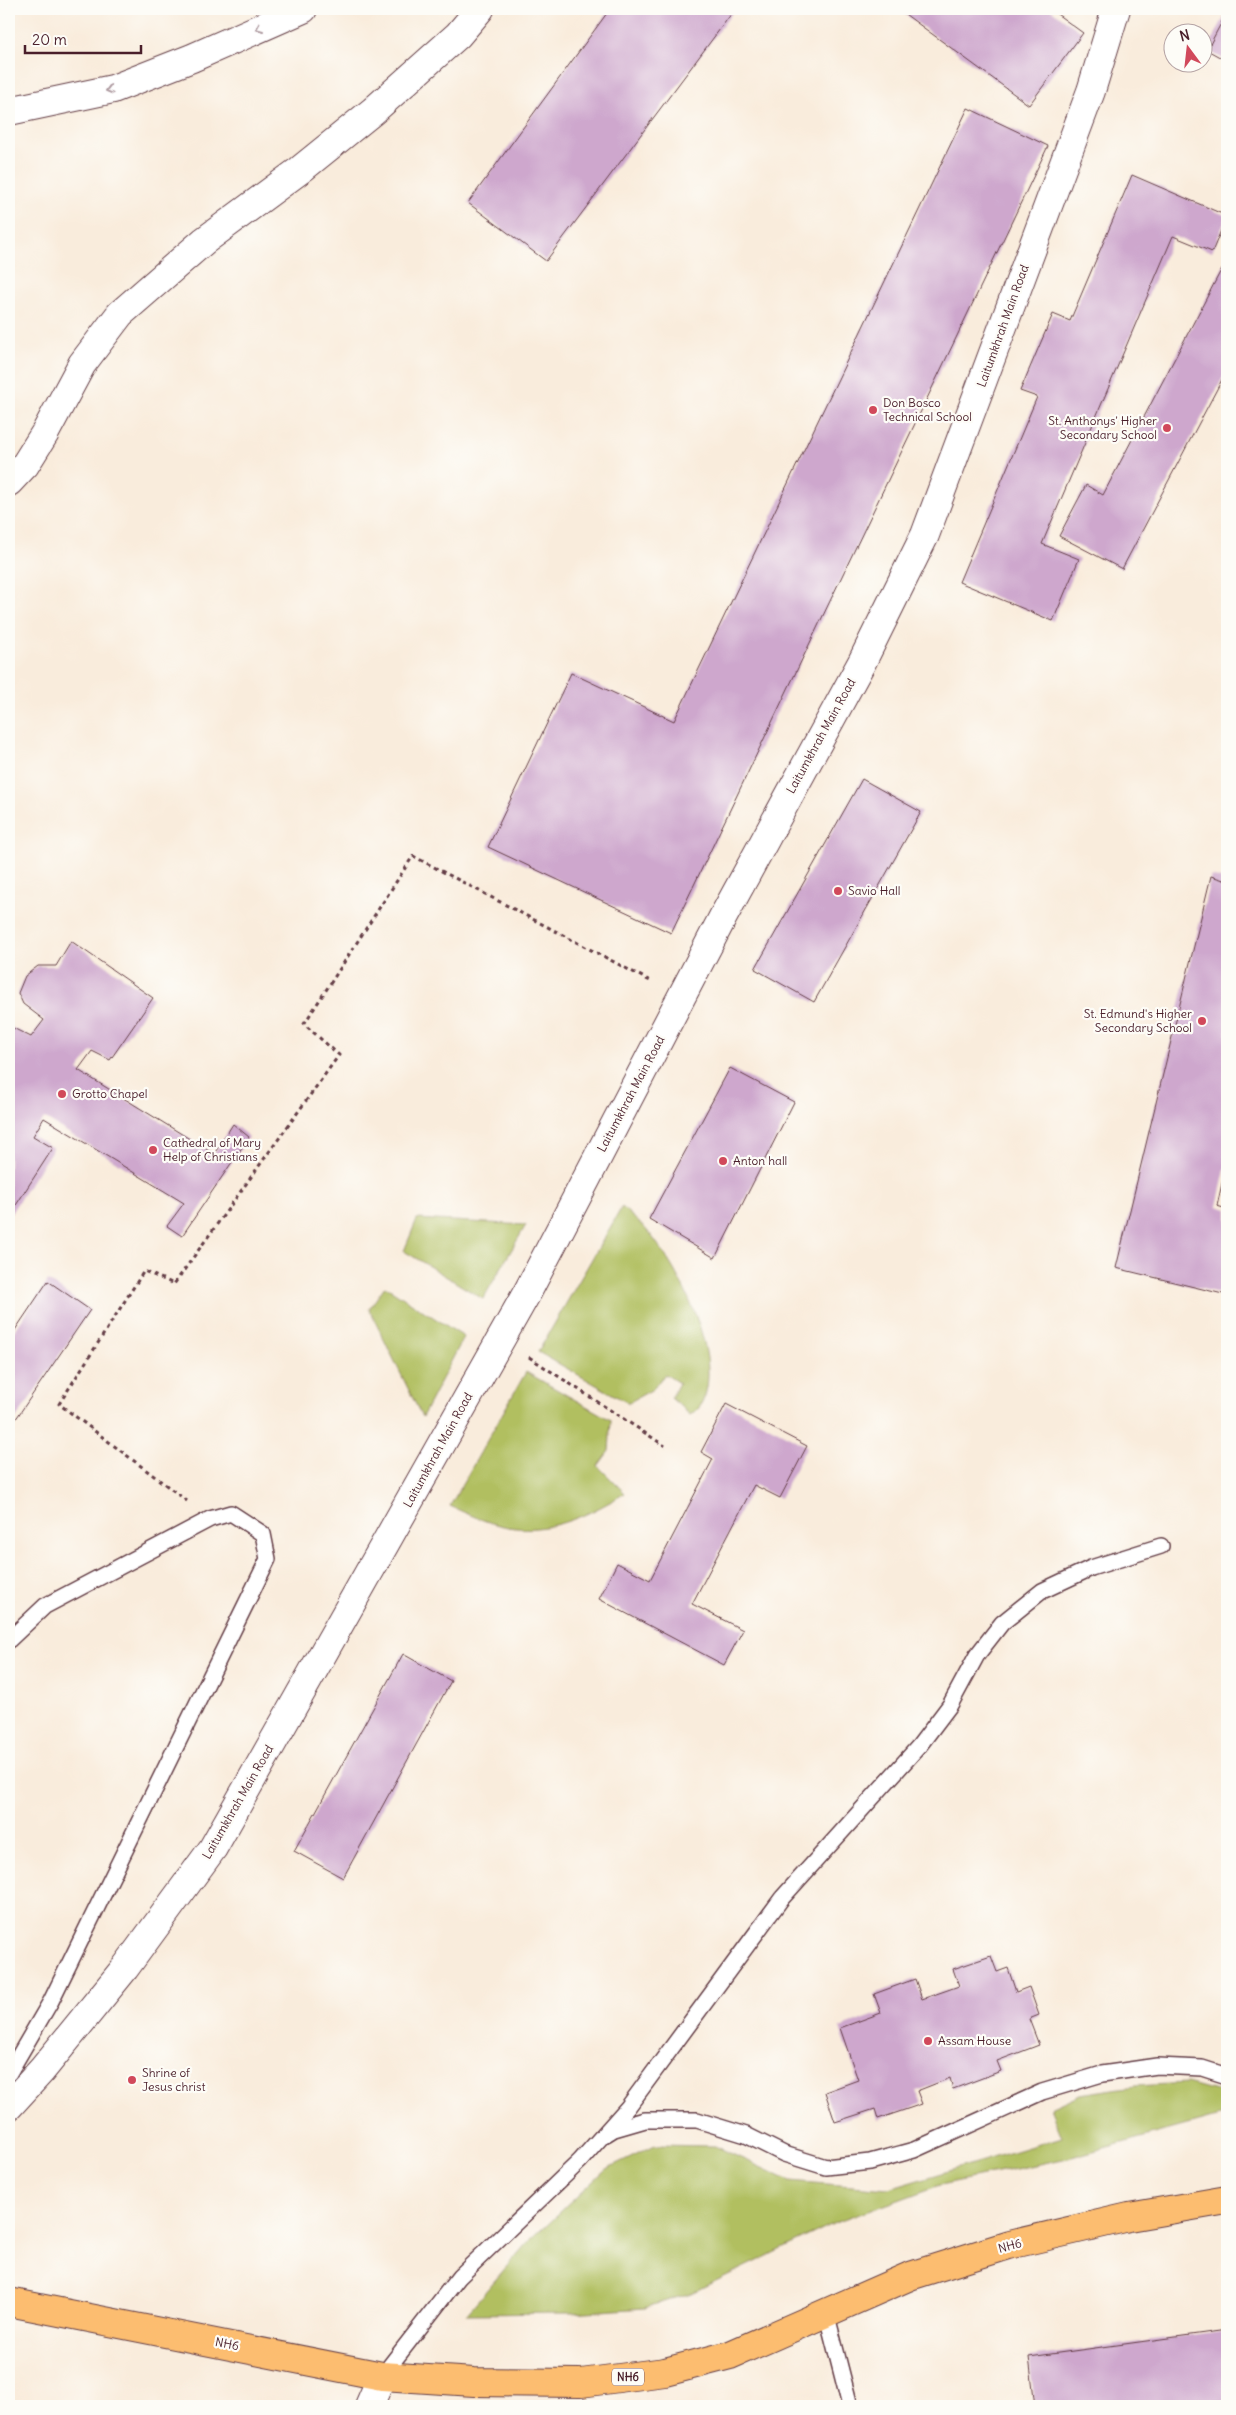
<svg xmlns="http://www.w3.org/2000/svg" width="1236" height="2415" viewBox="0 0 1236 2415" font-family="Delius,sans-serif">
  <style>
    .green { fill: #b1bf61; stroke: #7e6f46 }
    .building { fill: #cea7cd }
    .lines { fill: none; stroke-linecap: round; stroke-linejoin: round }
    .service-casing { stroke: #643e46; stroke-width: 18 }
    .minor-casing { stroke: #643e46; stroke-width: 30 }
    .tertiary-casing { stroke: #643e46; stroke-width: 30 }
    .trunk-casing { stroke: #643e46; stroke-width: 30 }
    .path { stroke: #643e46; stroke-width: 3; stroke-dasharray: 4 4; stroke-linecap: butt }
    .service { stroke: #fff; stroke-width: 15 }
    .minor { stroke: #fff; stroke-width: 28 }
    .tertiary { stroke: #fff; stroke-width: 28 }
    .trunk { stroke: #fcbd6f; stroke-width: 28 }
    .oneway { stroke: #ae9aa0 }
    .poi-dot { fill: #d1495b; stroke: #fdfcf7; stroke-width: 2 }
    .labels { text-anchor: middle; stroke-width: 4.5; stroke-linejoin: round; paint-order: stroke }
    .shield { fill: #fdfcf7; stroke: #806168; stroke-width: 1 }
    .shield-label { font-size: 11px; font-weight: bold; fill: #4a1f2b }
    .street-label { font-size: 12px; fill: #4a1f2b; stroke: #fdfcf7 }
    .poi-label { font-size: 12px; fill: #4a1f2b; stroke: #fdfcf7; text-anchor: start }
  </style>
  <rect width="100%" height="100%" fill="#fdfcf7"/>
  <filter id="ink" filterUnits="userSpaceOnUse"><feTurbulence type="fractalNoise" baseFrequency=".02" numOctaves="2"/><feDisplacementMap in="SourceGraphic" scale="10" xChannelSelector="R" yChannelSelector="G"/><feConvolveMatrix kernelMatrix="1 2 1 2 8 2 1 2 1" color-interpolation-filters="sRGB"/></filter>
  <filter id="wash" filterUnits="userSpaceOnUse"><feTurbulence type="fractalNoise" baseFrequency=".0096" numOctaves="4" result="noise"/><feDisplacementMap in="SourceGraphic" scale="20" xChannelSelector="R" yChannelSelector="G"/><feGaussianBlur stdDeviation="1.12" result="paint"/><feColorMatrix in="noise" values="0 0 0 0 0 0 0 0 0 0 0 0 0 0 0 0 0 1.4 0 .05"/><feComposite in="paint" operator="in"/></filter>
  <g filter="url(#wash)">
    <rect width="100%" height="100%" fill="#f9ecdc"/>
    <g class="green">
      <path d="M622,1207C631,1216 642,1224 650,1234C679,1270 726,1359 701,1405C699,1409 694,1412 690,1415L671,1398L679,1383L665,1374L653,1389L628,1403L538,1352Z"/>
      <path d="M417,1219L526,1225L483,1299L404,1251Z"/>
      <path d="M385,1286L464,1337L422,1417L369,1309Z"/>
      <path d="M526,1372L611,1420L609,1451L598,1466L625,1493C593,1513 554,1532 516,1528C493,1526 470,1515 450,1506Z"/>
      <path d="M1187,2083L1227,2094V2114L1068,2158L940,2185L835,2223L691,2293L645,2308L571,2313L466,2314L527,2243L606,2169L655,2145L715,2146L790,2181L889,2189L1062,2137L1050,2108L1080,2094L1134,2086Z"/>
    </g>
    <g id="blocks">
      <g class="building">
        <path d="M610,9H735L546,261L468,203Z"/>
        <path d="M898,9H1050L1083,33L1029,105Z"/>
        <path d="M1227,12V61L1207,50Z"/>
        <path d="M968,108L1048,146L671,933L488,847L571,673L674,721Z"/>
        <path d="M1132,175L1227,216L1212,252L1173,236L1042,544L1079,559L1053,621L959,582L1037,397L1020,391L1053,314L1070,321Z"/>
        <path d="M1227,259V370L1122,569L1059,536L1086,485L1103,495Z"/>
        <path d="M862,779L921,812L814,1002L755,969Z"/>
        <path d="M1211,876L1227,881V1161L1217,1206L1227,1209V1295L1116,1268Z"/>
        <path d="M71,941L153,998L110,1060L92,1051L78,1070L214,1154L233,1124L249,1137L182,1236L167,1226L184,1203L44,1118L33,1136L53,1148L9,1216V1026L31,1037L44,1020L23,1004L18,993L25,976L38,966H56Z"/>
        <path d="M730,1068L794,1102L715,1258L649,1219Z"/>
        <path d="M48,1281L90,1310L9,1429V1339Z"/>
        <path d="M726,1404L807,1446L780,1498L754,1485L692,1604L743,1630L724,1665L599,1599L617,1563L650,1580L713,1459L701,1452Z"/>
        <path d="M403,1654L451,1681L343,1878L294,1851Z"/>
        <path d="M991,1956L997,1972L1008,1968L1016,1992L1029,1987L1039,2015L1029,2019L1039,2045L997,2061L1001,2071L953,2089L950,2078L917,2091L922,2104L878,2119L875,2109L835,2122L825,2092L858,2080L840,2028L881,2013L874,1994L915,1979L922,1999L959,1986L953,1969Z"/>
        <path d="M1227,2330V2406H1035L1029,2357Z"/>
      </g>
    </g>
  </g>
  <g filter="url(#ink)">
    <use href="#blocks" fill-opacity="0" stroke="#643e46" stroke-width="1"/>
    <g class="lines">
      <g class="service-casing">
        <g id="service">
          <path d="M9,1640L45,1606L210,1519L231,1513L263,1534L268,1559L51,2001L9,2073"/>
          <path d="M606,2134L614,2129L645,2120H697L746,2135L784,2154L826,2167L870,2162L914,2150L1042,2092L1102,2074L1157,2066L1202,2068L1227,2076"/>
          <path d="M826,2312L850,2406"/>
          <path d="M382,2376L459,2277L580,2161L628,2107L782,1898L919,1746L950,1705L977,1655L1002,1623L1042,1591L1091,1568L1161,1546"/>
        </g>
      </g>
      <g class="minor-casing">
        <path id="minor" d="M369,2406L382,2376"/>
      </g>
      <g class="tertiary-casing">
        <g id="tertiary">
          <path d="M9,111L113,89L192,58L303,9"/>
          <path d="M9,482L25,465L45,433L82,364L120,314L204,241L300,170L373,111L458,35L480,9"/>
          <path d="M9,2106L42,2070L125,1968L213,1848L528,1291L723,917L862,662L925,535L1091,91L1116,9"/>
        </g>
      </g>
      <g class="trunk-casing">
        <path id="trunk" d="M9,2302L382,2376L474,2382L581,2383L665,2372L730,2355L910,2276L1009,2245L1129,2217L1227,2200"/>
      </g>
      <g class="path">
        <path d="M529,1357L665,1446"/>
        <path d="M187,1501L59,1404L144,1271L174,1284L339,1055L304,1024L413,856L652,982"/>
      </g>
      <use href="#service" class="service"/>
      <use href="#minor" class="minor"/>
      <use href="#tertiary" class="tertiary"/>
      <use href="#trunk" class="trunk"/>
    </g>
    <defs><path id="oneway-chevron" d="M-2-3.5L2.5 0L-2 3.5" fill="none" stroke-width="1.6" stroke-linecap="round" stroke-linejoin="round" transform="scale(1.25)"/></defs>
    <g class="oneway">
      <use href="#oneway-chevron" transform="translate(259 28) rotate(156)"/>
      <use href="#oneway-chevron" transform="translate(109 90) rotate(165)"/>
    </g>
  </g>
  <g class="poi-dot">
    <circle cx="873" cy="410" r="5"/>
    <circle cx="1167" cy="428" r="5"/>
    <circle cx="838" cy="891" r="5"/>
    <circle cx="1202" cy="1021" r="5"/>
    <circle cx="62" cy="1094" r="5"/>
    <circle cx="153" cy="1150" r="5"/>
    <circle cx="723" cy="1161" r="5"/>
    <circle cx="928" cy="2041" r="5"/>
    <circle cx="132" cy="2080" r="5"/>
  </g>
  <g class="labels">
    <rect class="shield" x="612" y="2368.5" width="32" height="17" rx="4"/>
    <g class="shield-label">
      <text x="628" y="2381">NH6</text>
    </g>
    <g class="street-label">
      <text transform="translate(1003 326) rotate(-70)" y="4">Laitumkhrah Main Road</text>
      <text transform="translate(821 736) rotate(-61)" y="4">Laitumkhrah Main Road</text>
      <text transform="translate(631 1094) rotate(-62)" y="4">Laitumkhrah Main Road</text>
      <text transform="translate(438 1450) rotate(-61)" y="4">Laitumkhrah Main Road</text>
      <text transform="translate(238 1802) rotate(-60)" y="4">Laitumkhrah Main Road</text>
      <text transform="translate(1010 2246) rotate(-15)" y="4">NH6</text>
      <text transform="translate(227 2344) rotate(11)" y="4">NH6</text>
    </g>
    <g class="poi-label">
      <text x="883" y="407">Don Bosco<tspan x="883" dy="14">Technical School</tspan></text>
      <text x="1157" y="425" text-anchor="end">St. Anthonys' Higher<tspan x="1157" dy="14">Secondary School</tspan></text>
      <text x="848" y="895">Savio Hall</text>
      <text x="1192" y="1018" text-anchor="end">St. Edmund's Higher<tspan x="1192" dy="14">Secondary School</tspan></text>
      <text x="72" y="1098">Grotto Chapel</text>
      <text x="163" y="1147">Cathedral of Mary<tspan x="163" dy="14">Help of Christians</tspan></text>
      <text x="733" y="1165">Anton hall</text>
      <text x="938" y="2045">Assam House</text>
      <text x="142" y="2077">Shrine of<tspan x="142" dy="14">Jesus christ</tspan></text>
    </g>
  </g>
  <rect width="1236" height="2415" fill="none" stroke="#fdfcf7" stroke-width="30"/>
  <g transform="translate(1188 48) rotate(345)"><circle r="24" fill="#fdfcf7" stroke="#b5a4a5"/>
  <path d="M0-4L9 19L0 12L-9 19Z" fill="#d1495b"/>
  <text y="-8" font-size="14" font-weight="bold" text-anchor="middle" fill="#4a1f2b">N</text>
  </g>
  <path d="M25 45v8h116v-8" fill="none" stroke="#4a1f2b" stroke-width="2.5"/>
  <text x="32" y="45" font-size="15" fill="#4a1f2b" stroke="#fdfcf7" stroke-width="4" paint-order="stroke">20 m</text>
</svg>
